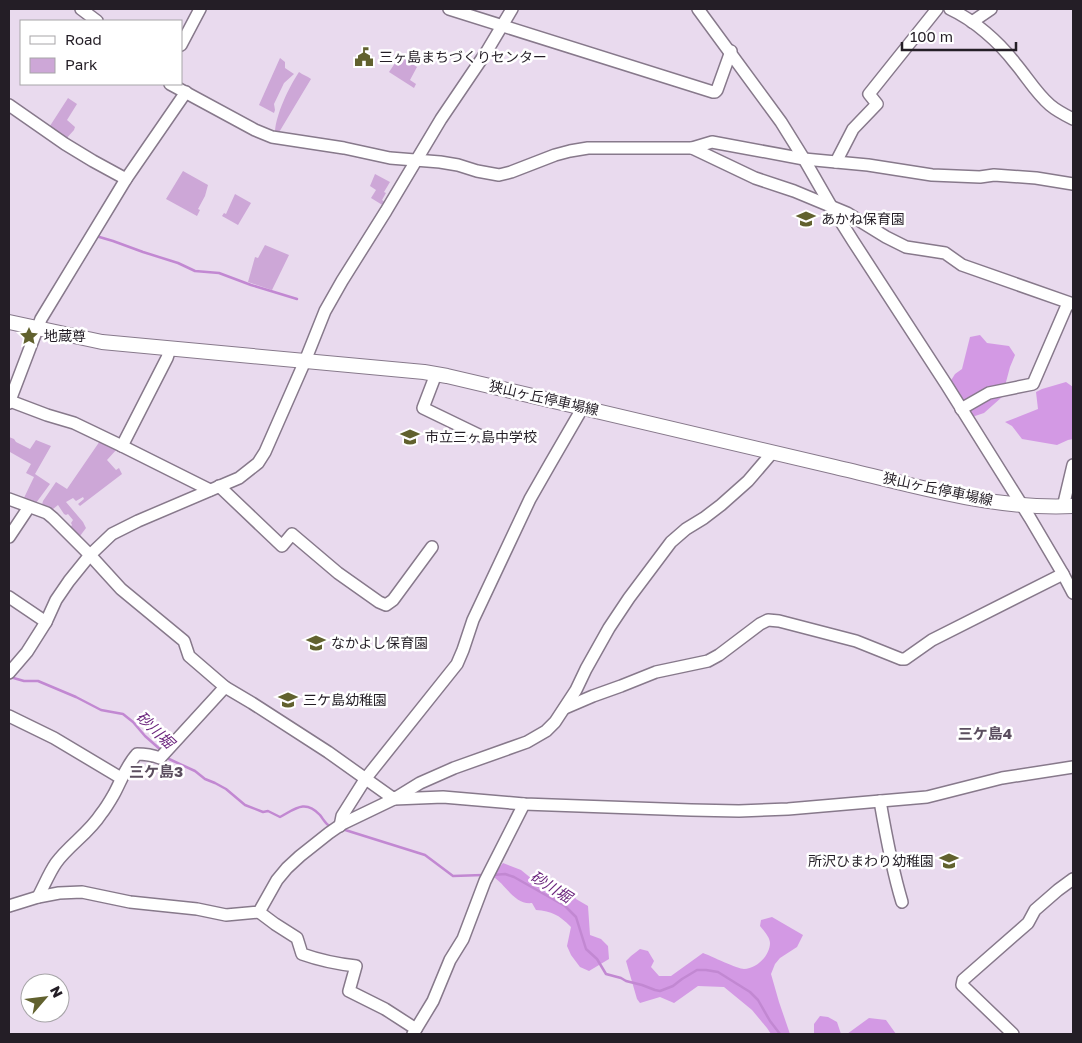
<svg xmlns="http://www.w3.org/2000/svg" width="1082" height="1043" viewBox="0 0 1082 1043" font-family="'Golos Text','Noto Sans JP',sans-serif">
  <style>
    .green { fill: #cda7d7 }
    .forest { fill: #d399e4 }
    .lines { fill: none; stroke-linecap: round; stroke-linejoin: round }
    .stream { stroke: #c288d2; stroke-width: 2.5 }
    .minor-casing { stroke: #87798b; stroke-width: 14 }
    .major-casing { stroke: #87798b; stroke-width: 16 }
    .minor { stroke: #fff; stroke-width: 11 }
    .major { stroke: #fff; stroke-width: 14 }
    .labels { text-anchor: middle; stroke-width: 5; stroke-linejoin: round; paint-order: stroke }
    .poi-label { font-size: 14px; fill: #241e26; stroke: #fff; text-anchor: start }
    .street-label { font-size: 14px; fill: #241e26; stroke: #fff }
    .water-label { font-size: 15px; font-style: italic; fill: #6c267e; stroke: #fff }
    .neighbourhood-label { font-size: 15px; font-weight: bold; fill: #5b4e5f; stroke: #fff }
  </style>
  <rect width="100%" height="100%" fill="#e9daee"/>
  <g class="green">
    <path d="M400,56L417,67L410,80L416,84L414,88L389,72Z"/>
    <path d="M280,58L285,62V68L294,74L284,83L274,104L275,110L274,113L259,105Z"/>
    <path d="M299,72C303,75 307,76 311,79L278,134L275,132C276,114 289,87 299,72Z"/>
    <path d="M68,98L77,104L67,120L75,127L74,130L65,140L48,129Z"/>
    <path d="M183,171L208,185L205,196L198,209L200,210L197,216L166,199Z"/>
    <path d="M375,174L390,182L384,192L386,193L382,200L387,204L384,206L371,198L376,190L370,186Z"/>
    <path d="M235,194L251,203L238,225L222,216L224,213L226,214Z"/>
    <path d="M265,245L289,255L272,290L248,282L255,257L258,258Z"/>
    <path d="M9,437L14,439L16,442L30,449L36,440L51,446L35,474L50,484L36,503L22,502L34,477L26,473L31,464L10,452L9,453Z"/>
    <path d="M102,438L117,449L107,460L116,470L119,468L122,474L80,506L78,504L84,499L83,497L76,501L73,498L66,502L83,522L86,528L80,536L76,537L68,530L72,525L71,523L73,520L68,514L66,515L64,514L58,505L48,513L41,508L43,501L56,482L67,489Z"/>
  </g>
  <g class="forest">
    <path d="M980,335L987,343L1009,346L1015,355L1010,367L1002,397L984,413L972,417L950,382L955,374L962,369L970,337Z"/>
    <path d="M1066,382L1073,387V439L1068,440L1057,445L1022,439L1012,426L1005,422L1038,409L1036,392L1042,389Z"/>
    <path d="M503,863L521,870L532,879L555,883L572,891L576,899L588,906L590,935L601,939L608,946L609,959L589,971L580,967L571,955L567,946L571,927C559,915 552,911 536,910L532,903C514,905 506,884 492,876Z"/>
    <path d="M772,917L803,935L797,947L780,958L775,964L771,974L779,1002L790,1034H771L767,1028L752,1010L724,987L698,986L674,1003L660,997L640,1003L637,999L626,961L631,956L640,949L648,951L654,961L651,967L659,976H671L703,953C711,956 738,969 744,969C757,969 770,955 770,943C770,937 763,930 760,926L761,920Z"/>
    <path d="M820,1016L828,1017L837,1022L841,1034H814V1024Z"/>
    <path d="M869,1018L886,1020L896,1034H847Z"/>
  </g>
  <g class="lines">
    <g class="stream">
      <path d="M96,236L113,241L143,252L178,263L195,271L219,273L251,285L297,299"/>
      <path d="M10,677L24,681H38L76,697L101,710L123,714L133,722L145,736L162,751"/>
      <path d="M166,755L169,759L195,771L205,779L215,783L226,789L245,805L263,812L268,811L280,817C295,809 305,799 320,815C324,820 325,824 331,827"/>
      <path d="M342,829L425,855L453,876L483,875"/>
      <path d="M493,875L505,874L514,877L565,906L576,917L586,949L597,959L606,974L621,978L626,981L642,985L655,990L660,991L673,986L682,979L697,970H706L718,972L750,992L758,1000L770,1021L780,1034"/>
    </g>
    <g class="minor-casing">
      <g id="minor">
        <path d="M81,9L97,21"/>
        <path d="M449,9L713,92H715L717,90L731,51"/>
        <path d="M698,9L781,122L804,159L831,206L853,241L946,384L1030,518L1063,574L1073,593"/>
        <path d="M950,9C974,20 999,42 1015,63C1027,77 1036,93 1050,105C1057,111 1065,115 1073,119"/>
        <path d="M972,22L991,9"/>
        <path d="M181,45L200,9"/>
        <path d="M170,84L255,130L272,137L344,148L390,158L440,162L458,165L477,171L499,175L511,172L555,155L570,151L588,148H692L712,142L804,159L868,165L932,175L980,177L994,175L1036,178L1073,184"/>
        <path d="M9,105L65,144L93,161L126,179"/>
        <path d="M692,148L755,178L794,191L847,213L886,237L906,247L945,253L962,265L1073,304"/>
        <path d="M836,162L853,129L877,104L869,94L937,9"/>
        <path d="M436,374L423,408L485,438"/>
        <path d="M10,401L47,415L74,423L122,446L210,490"/>
        <path d="M9,403L41,319L126,179L186,92"/>
        <path d="M961,409L989,393L1033,384L1068,303"/>
        <path d="M122,446L167,358L170,349"/>
        <path d="M219,486L282,546L292,534L338,573L379,602L386,605L393,600L432,547"/>
        <path d="M9,499L47,513L53,518L90,555L121,589L184,641L189,656L225,687L252,703L328,752L394,799L420,783L454,768L527,742L546,731L555,722L576,690L586,669L609,628L629,598L671,542L686,529L704,518L721,505L748,481L772,453"/>
        <path d="M1063,507L1073,465"/>
        <path d="M9,537L29,507"/>
        <path d="M9,597L46,622"/>
        <path d="M9,673L27,652L46,622L56,600L69,581L90,555L112,534L138,521L239,478L258,463L265,452L305,361L325,311L342,281L386,211L441,119L487,51L512,9"/>
        <path d="M565,708L593,696L621,686L656,672L708,661L719,655L760,624L768,620L779,621L856,641L901,659H905L932,640L1063,574"/>
        <path d="M9,716L54,738L121,778"/>
        <path d="M880,801C886,836 892,869 902,902"/>
        <path d="M340,826L342,816L366,778L457,664L463,650L473,620L530,499L550,464L583,407"/>
        <path d="M38,897C44,886 49,873 56,863C69,845 89,833 101,814C106,808 110,801 114,794C121,781 126,766 137,754C145,754 152,755 160,758L225,687"/>
        <path d="M9,906L38,897L59,893L82,892L130,902L197,909L226,915L259,912L277,880L287,868L300,856L329,833L342,824L394,799L443,797L524,804L691,810L739,811L788,809L927,797L1002,778L1073,767"/>
        <path d="M259,912L275,924L297,938L302,954C319,960 338,964 356,966L349,991L385,1009L416,1029"/>
        <path d="M413,1034L433,1001L450,960L463,939L485,881L524,804"/>
        <path d="M1013,1034L962,985L963,980L1028,923L1035,910L1058,890L1073,879"/>
      </g>
    </g>
    <g class="major-casing">
      <path id="major" d="M9,322L102,342L424,372L447,376C576,406 705,437 835,467C913,485 992,510 1073,506"/>
    </g>
    <use href="#minor" class="minor"/>
    <use href="#major" class="major"/>
  </g>
  <defs>
    <g id="civic-bare" transform="scale(1.5)"><path d="M-.6-6.5H3V-4.5H.6V-3L4-1V1h2V6H-6V1h2V-1L-.6-3ZM-1.2 2.5V6h2.4V2.5Z" fill="#61612e" stroke="#fff" stroke-width="2.5" paint-order="stroke"/></g>
    <g id="school-bare" transform="scale(1.5)"><path d="M0-5L7-2L0 1L-7-2ZM-4 1L0 2.5L4 1V4Q0 6-4 4Z" fill="#61612e" stroke="#fff" stroke-width="2.5" paint-order="stroke"/></g>
    <g id="sight-bare" transform="scale(1.5)"><path d="M0-6L1.8-2.2L6-1.7L2.9 1.2L3.7 5.4L0 3.3L-3.7 5.4L-2.9 1.2L-6-1.7L-1.8-2.2Z" fill="#61612e" stroke="#fff" stroke-width="2.5" paint-order="stroke"/></g>
  </defs>
  <g fill-rule="evenodd">
    <use href="#civic-bare" x="364" y="57"/>
    <use href="#school-bare" x="806" y="219"/>
    <use href="#sight-bare" x="29" y="336"/>
    <use href="#school-bare" x="410" y="437"/>
    <use href="#school-bare" x="316" y="643"/>
    <use href="#school-bare" x="288" y="700"/>
    <use href="#school-bare" x="949" y="861"/>
  </g>
  <g class="labels">
    <g class="poi-label">
      <text x="379" y="62">三ヶ島まちづくりセンター</text>
      <text x="821" y="224">あかね保育園</text>
      <text x="44" y="341">地蔵尊</text>
      <text x="425" y="442">市立三ヶ島中学校</text>
      <text x="331" y="648">なかよし保育園</text>
      <text x="303" y="705">三ケ島幼稚園</text>
      <text x="934" y="866" text-anchor="end">所沢ひまわり幼稚園</text>
    </g>
    <g class="street-label">
      <text transform="translate(544 398) rotate(13)" y="5">狭山ヶ丘停車場線</text>
      <text transform="translate(938 489) rotate(12)" y="5">狭山ヶ丘停車場線</text>
    </g>
    <g class="water-label">
      <text transform="translate(155 730) rotate(44)" y="5">砂川堀</text>
      <text transform="translate(551 887) rotate(32)" y="5">砂川堀</text>
    </g>
    <g class="neighbourhood-label">
      <text x="985" y="739">三ケ島4</text>
      <text x="156" y="777">三ケ島3</text>
    </g>
  </g>
  <rect width="1082" height="1043" fill="none" stroke="#241e26" stroke-width="20"/>
  <rect x="20" y="20" width="162" height="65" fill="#ffffff" stroke="#a7a5a8"/>
  <rect x="30" y="36" width="25" height="8" fill="#ffffff" stroke="#a7a5a8"/>
  <text x="65" y="45" font-size="15" fill="#241e26">Road</text>
  <rect x="30" y="58" width="25" height="15" fill="#cda7d7" stroke="#a7a5a8"/>
  <text x="65" y="70" font-size="15" fill="#241e26">Park</text>
  <g transform="translate(45 998) rotate(62)"><circle r="24" fill="#ffffff" stroke="#a7a5a8"/>
  <path d="M0-4L9 19L0 12L-9 19Z" fill="#61612e"/>
  <text y="-8" font-size="14" font-weight="bold" text-anchor="middle" fill="#241e26">N</text>
  </g>
  <path d="M902 42v8h114v-8" fill="none" stroke="#241e26" stroke-width="2.5"/>
  <text x="910" y="42" font-size="15" fill="#241e26" stroke="#ffffff" stroke-width="4" paint-order="stroke">100 m</text>
</svg>
